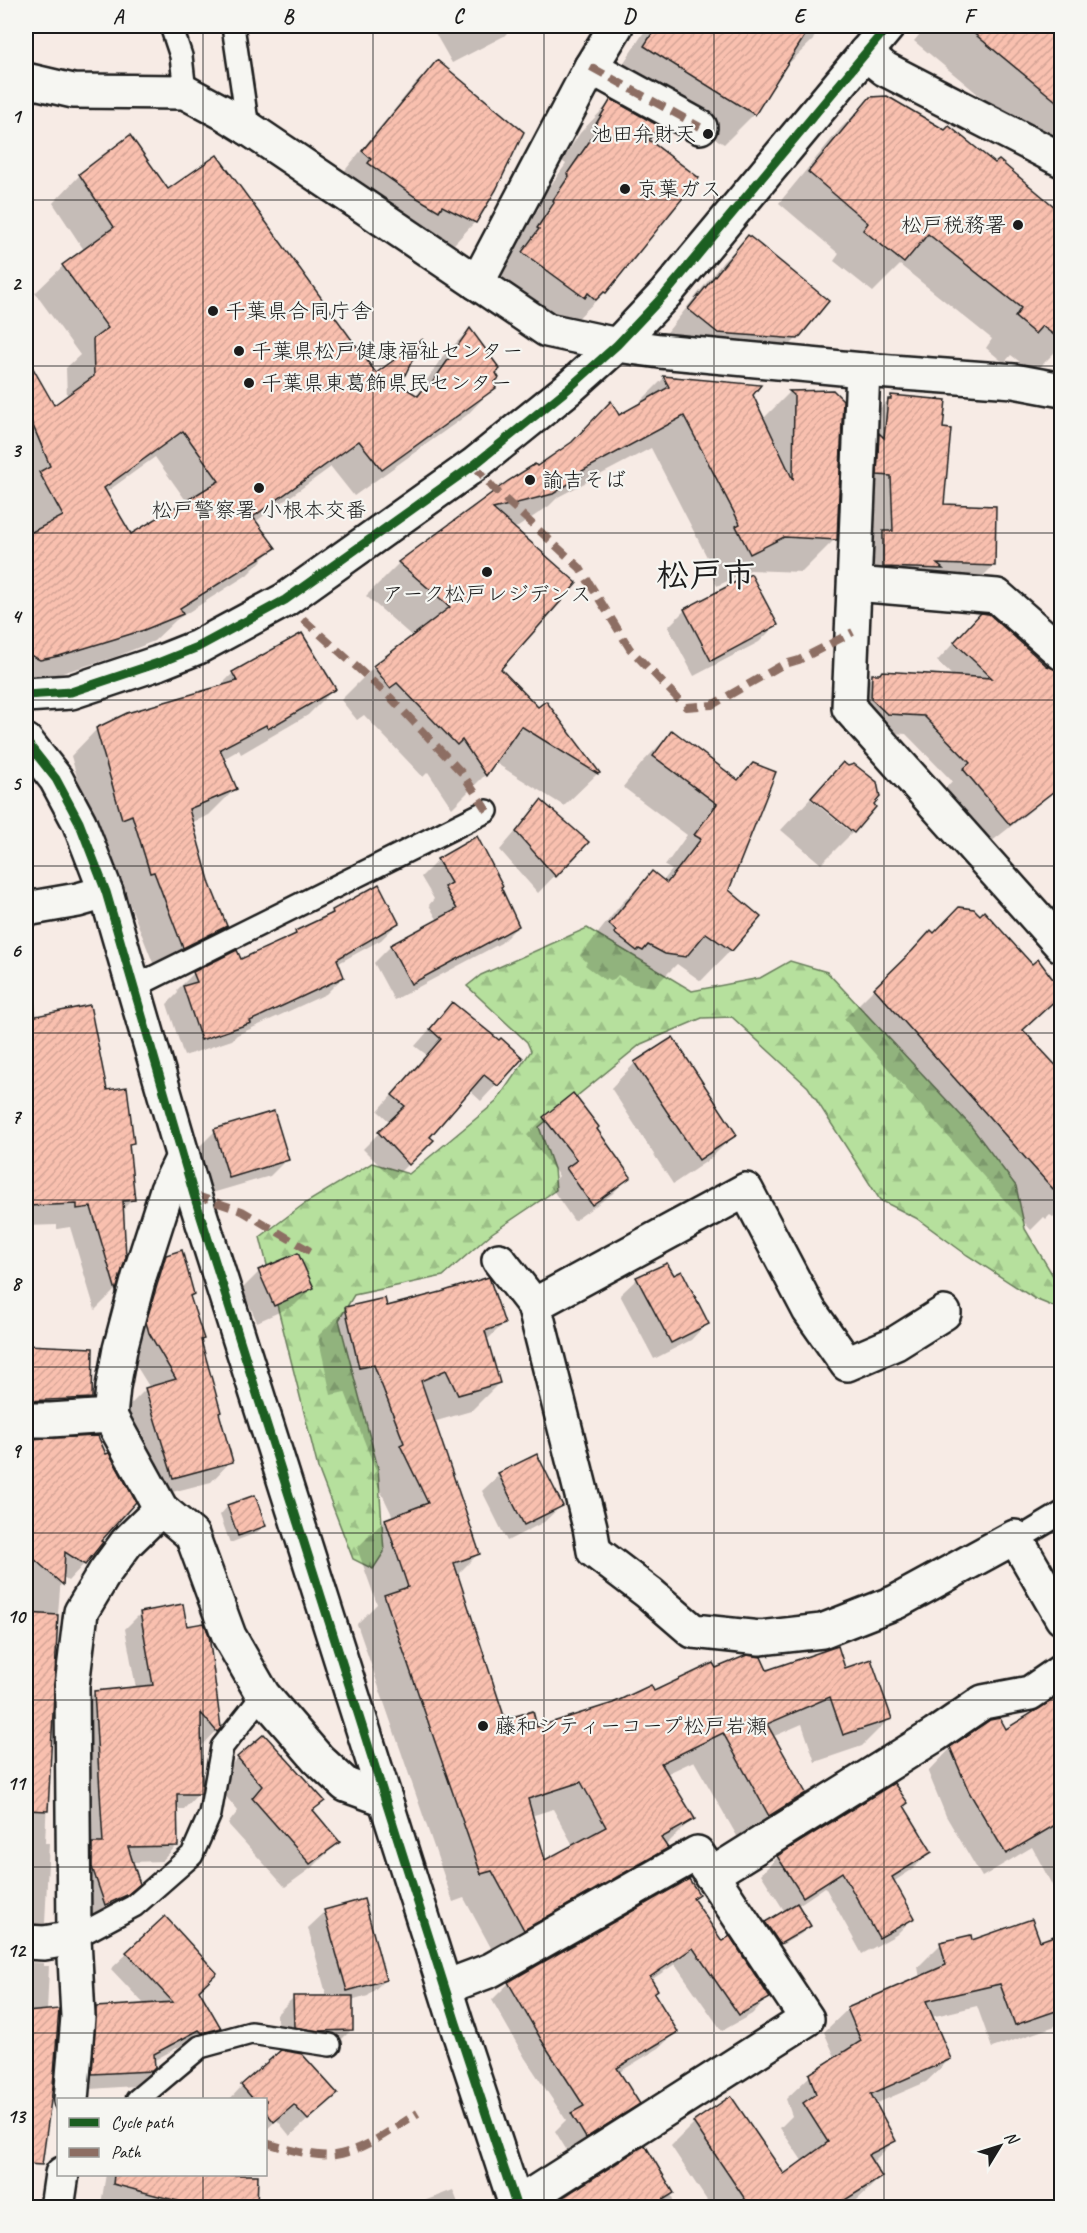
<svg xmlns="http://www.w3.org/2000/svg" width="1087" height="2233" viewBox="0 0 1087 2233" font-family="Caveat,'Klee One',sans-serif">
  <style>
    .forest { fill: url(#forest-firs); stroke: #697e5c; stroke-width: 1.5 }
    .shadow { fill: #0003; fill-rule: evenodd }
    .building { fill: url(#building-hatch); stroke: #1c1c1c; stroke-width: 1.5; fill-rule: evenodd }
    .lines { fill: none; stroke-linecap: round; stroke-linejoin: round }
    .lane-casing { stroke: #1c1c1c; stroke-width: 26 }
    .street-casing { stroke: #1c1c1c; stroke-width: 38 }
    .secondary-casing { stroke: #1c1c1c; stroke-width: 38 }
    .lane { stroke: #f6f6f2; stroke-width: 21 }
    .street { stroke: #f6f6f2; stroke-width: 33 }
    .secondary { stroke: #f6f6f2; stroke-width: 33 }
    .quiet { stroke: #8d6e63; stroke-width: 8; stroke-dasharray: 15 8; stroke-linecap: butt }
    .cycleway-casing { stroke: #f6f6f2; stroke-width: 13 }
    .cycleway { stroke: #1b5e20; stroke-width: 9 }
    .grid { fill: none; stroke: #1c1c1c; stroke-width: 1.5; stroke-opacity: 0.55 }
    .poi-dot { fill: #1c1c1c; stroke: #f6f6f2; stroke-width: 2 }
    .labels { text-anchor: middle; stroke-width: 4.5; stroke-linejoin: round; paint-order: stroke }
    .poi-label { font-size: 21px; fill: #1c1c1c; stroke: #f6f6f2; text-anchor: start }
    .town-label { font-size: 33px; font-weight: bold; fill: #1c1c1c; stroke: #f6f6f2 }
    .neatline { fill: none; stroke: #1c1c1c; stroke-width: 2 }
    .grid-label { font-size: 20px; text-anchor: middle; font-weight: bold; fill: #1c1c1c }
  </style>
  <defs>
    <pattern id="forest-firs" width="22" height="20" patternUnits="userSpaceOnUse" patternTransform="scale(1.5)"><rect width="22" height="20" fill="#b6e09d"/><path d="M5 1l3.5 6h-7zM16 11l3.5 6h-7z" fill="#9cc087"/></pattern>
    <pattern id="building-hatch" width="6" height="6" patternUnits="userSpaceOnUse" patternTransform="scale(1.5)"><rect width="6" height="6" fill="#f9c0af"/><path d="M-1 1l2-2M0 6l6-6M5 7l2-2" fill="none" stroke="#d5a496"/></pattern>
  </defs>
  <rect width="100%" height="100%" fill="#f7ebe5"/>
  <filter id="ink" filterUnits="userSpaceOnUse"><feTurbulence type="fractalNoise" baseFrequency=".0167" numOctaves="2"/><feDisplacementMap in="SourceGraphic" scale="12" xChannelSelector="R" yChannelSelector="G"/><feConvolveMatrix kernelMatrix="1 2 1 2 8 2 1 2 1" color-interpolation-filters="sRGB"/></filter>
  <g filter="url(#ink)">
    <path class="forest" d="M587,928L692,991L760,978L790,961L827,972L970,1125L1016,1186L1025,1229L1061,1289V1312L1057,1308L1035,1299L967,1255L916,1218L880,1200L808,1087L732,1017L702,1018L641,1044L539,1127L554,1169L556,1190L492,1233L443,1276L354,1295L339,1320L378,1468L384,1552L373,1569L353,1559L318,1468L260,1237L304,1204L372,1163L409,1174L496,1102L531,1051L527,1042L467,986L481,975Z"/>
    <g class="shadow">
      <path d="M431,26H514L504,36L452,63Z"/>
      <path d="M648,26H818L813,40L782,70L754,114L724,144L615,76Z"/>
      <path d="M927,26H1062V164L914,41Z"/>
      <path d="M437,62L475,222L454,244L421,228L342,174L416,83Z"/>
      <path d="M871,98L995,165L1062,215V345L1034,373L1011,355L1004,363L986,348L992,339L900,265L873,292L834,261L839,254L779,203L840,129Z"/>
      <path d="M611,101L647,140L605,292L573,323L563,330L492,285L508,262L506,260L523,236L522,232L539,208L536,206L566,164L562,161L580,133Z"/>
      <path d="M80,175L167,191L376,375L416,397L442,357L469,330L494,372L492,383L494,387L467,415L354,496L331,467L255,522L274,548L247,575L176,620L154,641L115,657L26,684V537L31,534L26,525V359L54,407L67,398L66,368L80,355L35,293L63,266L84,250L53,203ZM155,457L187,502L130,536L105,493Z"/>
      <path d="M748,237L797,338L772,363L693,357L665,335L723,262Z"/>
      <path d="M664,378L751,395L763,419L790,392H832L835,539L802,572L750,570L717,586L704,560L707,557L651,448L558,497L549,506L518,527L512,528L499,669L598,773L564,806L494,762L485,775L452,808L428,772L423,777L364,715L357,720L341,700L374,667L413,637L366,596L399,563L509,483L536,468L567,447L610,403L618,417L633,409Z"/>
      <path d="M892,396L942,429L943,505L993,566L961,598H851L860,429Z"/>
      <path d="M685,610L776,625L759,642L694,676L668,627Z"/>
      <path d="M963,633L1062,673V795L1057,790L991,842L946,788L952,781L906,734L868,731L854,694L873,676L954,677L937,661Z"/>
      <path d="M233,673L334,689L308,715L241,754L239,750L223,759L235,789L209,815L191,823L209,884L225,926L199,952L157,973L127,897L124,898L106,841L96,844L71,756L97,729L218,688Z"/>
      <path d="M672,732L736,781L753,765L727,891L731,950L701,981L677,964L654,987L634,984L618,975L612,981L607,978L605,980L585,965L587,962L580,956L622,903L652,873L663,881L672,870L665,866L687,835L623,787L642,763Z"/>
      <path d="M843,764L874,807L853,832L821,864L781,830L810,799L849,831V827L812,796Z"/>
      <path d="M541,802L587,842L538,893L500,850Z"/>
      <path d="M438,860L499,888L518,926L501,943L394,1000L374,963L391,946L438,921L429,905L434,899L421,877Z"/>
      <path d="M332,911L398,923L381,940L337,964L343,977L326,994L237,1035L232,1040L184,1056L167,1004L178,993L177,990L194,973L240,961L288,939L296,932L325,919Z"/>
      <path d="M931,932L1060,995L1022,1031L1062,1074V1210L1053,1217L1050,1215L1046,1219L1044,1217L1031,1230L844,1019Z"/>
      <path d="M26,933L37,1017L105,1091L132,1143L128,1147L133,1199L122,1210L124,1257L115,1290L95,1310L70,1227L57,1229V1225L26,1226Z"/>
      <path d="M452,1004L521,1058L481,1101L469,1090L428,1137L432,1140L393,1179L363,1149L390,1122L378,1111L427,1055L415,1046Z"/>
      <path d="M635,1063L735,1134L710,1159L673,1184L611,1088Z"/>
      <path d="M573,1095L629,1177L612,1194L574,1221L550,1186L559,1176L527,1135L544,1118Z"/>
      <path d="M215,1131L287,1159L270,1176L212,1193L198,1148Z"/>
      <path d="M167,1256L192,1294L189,1298L231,1461L211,1482L153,1497L126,1409L146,1389L150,1388L129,1354L146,1276Z"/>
      <path d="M259,1272L312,1288L295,1305L257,1322L242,1289Z"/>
      <path d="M637,1279L707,1323L691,1340L654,1359L620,1295Z"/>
      <path d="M386,1307L503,1324L486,1341L499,1383L471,1411L433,1422L478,1554L456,1576L504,1721L536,1729L653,1693L715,1670L766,1672L844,1670L890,1718L862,1746L815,1762L802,1724L772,1737L805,1793L776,1821L741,1843L694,1761L666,1774L693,1818L665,1846L666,1848L638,1876L496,1957L464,1898L453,1902L357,1624L377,1604L357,1548L385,1520L393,1517L373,1475L376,1471L345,1392L331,1395L318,1336L346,1308ZM553,1809L574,1847L544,1862L531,1816Z"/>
      <path d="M26,1346L92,1349L90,1398L74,1414L26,1416Z"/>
      <path d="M97,1437L99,1541L84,1564L68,1581L61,1577L52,1686L45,1843H49L45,1923L28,1940H26V1440Z"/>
      <path d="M536,1456L561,1506L544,1522L507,1541L482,1491L499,1475Z"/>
      <path d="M228,1506L265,1525L256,1533L230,1543L220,1515Z"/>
      <path d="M141,1613L186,1627L219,1728L200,1748L199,1793L184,1809H176L177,1845L162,1861L131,1862L138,1883L110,1911L89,1920L80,1708L95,1692L136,1688L125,1629Z"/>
      <path d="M1062,1695V1904L1032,1847L982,1877L946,1816L928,1772L951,1748L1005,1731Z"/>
      <path d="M238,1758L323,1801L312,1812L338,1842L314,1866L285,1887L228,1824L238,1811L214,1782Z"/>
      <path d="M893,1785L902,1806L930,1852L913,1869L893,1882L913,1918L896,1935L862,1954L825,1887L797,1906L809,1926L801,1934L771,1951L758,1931L766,1923L785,1912L761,1874L778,1857Z"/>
      <path d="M692,1899L722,1944L768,1997L752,2014L722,2031L675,1964L651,1980L653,1993L676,2032L659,2048L618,2073L638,2104L621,2120L569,2154L555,2131L566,2120L525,2058L492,2000L509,1983Z"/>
      <path d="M325,1912L385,1980L368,1996L351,2001L352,2029L335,2046L278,2043L277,2014L294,1997H327L308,1928Z"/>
      <path d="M165,1918L198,1991L219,2028L203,2044L185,2049L182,2045L153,2061L154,2068L134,2086L76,2090L81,2025L97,2008L145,2005L111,1969Z"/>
      <path d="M1062,1935V2037L1058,2025L992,2048L977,2006L931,2017L950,2059L926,2082L875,2104L894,2141L872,2163L881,2177L857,2200L846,2208H712L671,2146L694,2123L783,2176L803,2162L780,2128L792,2116L786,2099L810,2076L836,2059L824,2032L848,2009L920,1978L918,1967L941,1944L1039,1943Z"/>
      <path d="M26,1962L43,1963V1966H49L47,2012L36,2092L26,2093Z"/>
      <path d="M242,2086L336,2094L290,2136L277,2120L266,2130V2100H229Z"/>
      <path d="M26,2105L48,2110L27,2156L26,2167Z"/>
      <path d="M106,2174H256V2208H120L101,2204Z"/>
      <path d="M453,2190L460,2208H418L424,2201Z"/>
      <path d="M670,2190L675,2208H554L561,2200Z"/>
    </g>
    <g class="building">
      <path d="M657,26H811L755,115L644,46Z"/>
      <path d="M965,26H1062V106Z"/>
      <path d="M437,60L524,132L496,190L476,223L442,206L439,211L414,196L368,163L371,159L362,151Z"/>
      <path d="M887,96L945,130L949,126L995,163L999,160L1062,213V341L1042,326L1035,334L1015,317L1021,308L928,234L904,263L863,230L868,223L808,172L870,97Z"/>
      <path d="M611,99L659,126L649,140L699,178L606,293L604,292L596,300L588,293L585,298L522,252L539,229L537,228L554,203L553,200L569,176L567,174L596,132L593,129Z"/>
      <path d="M130,135L168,189L217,155L376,373L423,339L400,385L418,396L425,387L428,389L470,328L500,369L496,373L499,378L494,383L496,388L382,470L359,441L253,517L276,548L180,608L183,614L144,630L59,656L40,660L26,653V535L63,516L39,472L50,466L26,409V356L54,405L94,376L93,339L108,328L62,265L114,227L79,174ZM183,431L219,481L131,534L104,488Z"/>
      <path d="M748,235L829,301L798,339L718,333L688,309Z"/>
      <path d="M663,376L761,385L753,395L793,480L794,395L789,391L833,390L843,400L837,540L784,537L750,554L736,526L740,524L684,416L582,471L584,474L553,494L493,509L577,583L501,669L538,707L546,701L600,773L598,774L521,726L486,776L462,740L457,745L397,683L390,688L373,666L450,607L398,562L508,481L535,464L537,466L572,442L611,401L619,415L669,387Z"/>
      <path d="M891,395L946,400L943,428L951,429L944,504L996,506L995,566L937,564L943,569L883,567V531H893L891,476L877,475L879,433L884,438L888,399H891Z"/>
      <path d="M751,574L778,625L711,661L684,609Z"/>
      <path d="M981,613L989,614L1047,666L1062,671V785L1010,825L963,769L970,763L924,716L887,714L871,699L872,674H880L882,671L992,678L954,642Z"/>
      <path d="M302,633L336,689L268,729L266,725L220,749L237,789L189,809L210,884L227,926L183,948L154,872L150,873L132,815L122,819L96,728L127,713L237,681L232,672Z"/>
      <path d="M672,730L738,780L753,763L776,772L729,890L761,917L732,951L706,933L686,957L665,954L648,945L643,951L639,949L637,951L614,933L616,931L609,924L652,871L667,883L701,839L694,835L717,804L653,756Z"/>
      <path d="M843,762L848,766L854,764L877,782L880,797L874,804L876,807L854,833L811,798Z"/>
      <path d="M541,800L589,842L556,877L516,832Z"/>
      <path d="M477,836L503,886L501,887L519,926L411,984L390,945L457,909L444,887L451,883L437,859Z"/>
      <path d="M379,884L399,923L337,959L344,977L250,1021L251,1023L201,1040L183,986L197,982L193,972L237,950L241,959L296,934L295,931L333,913L332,910Z"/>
      <path d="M959,907L974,909L980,915L984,911L1032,964L1038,959L1052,978L1058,979L1061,995L1023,1030L1062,1072V1199L874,988L912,951L931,930L934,933Z"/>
      <path d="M452,1002L499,1040L501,1038L523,1058L498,1086L484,1075L430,1137L434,1140L409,1165L378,1132L405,1106L392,1095L441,1039L430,1029Z"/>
      <path d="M90,1005L107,1090L127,1087L134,1143L129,1144L135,1200L123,1201L126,1257L116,1291L91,1207L77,1209V1204L26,1206V1018Z"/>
      <path d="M673,1037L737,1135L699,1160L634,1062Z"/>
      <path d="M573,1093L599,1127L597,1129L631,1177L592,1205L566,1168L577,1160L543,1117Z"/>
      <path d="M274,1111L289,1160L229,1178L214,1129Z"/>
      <path d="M182,1250L194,1294L190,1296L204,1339L201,1340L221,1412L219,1413L233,1462L173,1478L145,1388L176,1379L149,1333L146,1322L166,1255Z"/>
      <path d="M298,1253L314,1288L274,1306L258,1270Z"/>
      <path d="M667,1263L674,1275L682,1271L709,1324L671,1343L636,1277Z"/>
      <path d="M489,1277L505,1324L485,1331L500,1383L458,1395L446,1370L421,1381L480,1554L454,1563L505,1719L533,1711L537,1727L613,1703L651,1685L654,1691L713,1663L716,1668L747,1655L761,1657L767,1670L838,1646L845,1668L871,1659L892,1719L843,1735L830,1697L767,1724L806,1793L769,1816L723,1733L661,1763L695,1819L661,1838L668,1848L524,1930L492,1871L481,1874L384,1595L408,1587L385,1519L428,1503L400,1445L404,1443L374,1365L359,1368L345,1307L385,1298L387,1306L441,1292ZM581,1782L606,1827L545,1860L528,1799Z"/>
      <path d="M26,1345L93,1348L92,1398L26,1401Z"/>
      <path d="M98,1436L106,1454L109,1453L136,1502L101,1541L103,1542L85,1565L65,1552L63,1585L32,1557L30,1514H26V1439Z"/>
      <path d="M537,1454L563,1506L524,1525L498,1473Z"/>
      <path d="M255,1495L266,1526L238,1536L227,1505Z"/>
      <path d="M183,1604L187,1626L204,1623L209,1635L221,1728L217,1732L201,1713L202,1789L201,1794H177L178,1846L128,1847L140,1884L127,1895L105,1905L92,1867V1843H103L94,1691L153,1685L140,1612Z"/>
      <path d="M26,1613L58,1615L48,1811L26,1810Z"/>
      <path d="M1062,1694V1821L1006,1854L969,1792L950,1747L990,1720L1000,1718L1006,1729Z"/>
      <path d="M264,1734L325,1801L313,1810L340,1842L310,1864L252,1798L262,1786L237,1757Z"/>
      <path d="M894,1783L908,1803L904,1806L932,1852L892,1877L915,1918L879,1938L842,1872L803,1897L777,1856Z"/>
      <path d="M689,1879L699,1894L693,1898L722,1941L730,1936L770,1998L739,2015L693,1948L650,1977L658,1990L654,1993L678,2032L617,2068L640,2104L586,2138L571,2113L584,2106L542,2041L508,1982Z"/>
      <path d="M364,1899L386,1980L347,1991L324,1910Z"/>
      <path d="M797,1903L811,1926L780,1944L765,1922Z"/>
      <path d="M165,1916L217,1973L199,1990L221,2028L202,2033L199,2030L154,2054L155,2068L152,2071L92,2074L96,2007L173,2002L126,1952Z"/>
      <path d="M1032,1919L1040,1941L1062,1933V2009L1015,2025L1000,1984L926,2001L951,2059L871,2094L896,2141L868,2155L882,2177L832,2208H751L693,2122L731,2096L784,2174L828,2142L803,2103L816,2094L809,2074L861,2041L847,2008L946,1965L940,1942L971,1935L972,1940Z"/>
      <path d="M293,1996H353V2030L319,2031L294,2027Z"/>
      <path d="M59,2009L53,2086L42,2165L26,2164V2012Z"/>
      <path d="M281,2050L302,2054L338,2094L308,2120L294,2105L274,2122L266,2112V2100H254L241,2085Z"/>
      <path d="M645,2145L674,2193L650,2208H636L630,2198L610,2208H564L560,2199Z"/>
      <path d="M114,2175H258L257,2208H204L113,2184Z"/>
    </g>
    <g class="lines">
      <g class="lane-casing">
        <g id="lane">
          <path d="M171,26L181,56L185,92"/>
          <path d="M233,26L248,128"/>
          <path d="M134,987L487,811"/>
          <path d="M1017,1540L1062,1513"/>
          <path d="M74,1938L134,1906L192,1855L210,1814L222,1747L263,1695"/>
          <path d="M137,2100L200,2047L251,2033L330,2045"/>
        </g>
      </g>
      <g class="street-casing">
        <g id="street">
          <path d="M865,53L885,69L1062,160"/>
          <path d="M591,67L700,127"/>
          <path d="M26,80L73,91L185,92L224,113L248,128"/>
          <path d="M477,283L591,67L616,26"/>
          <path d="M863,370L849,708L1062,946"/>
          <path d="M855,584L997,596L1062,653"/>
          <path d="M26,909L78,900L106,892"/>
          <path d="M183,1157L167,1190L139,1277L120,1349L113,1387L110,1416L161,1509L192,1535L229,1636L263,1695L318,1759L346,1785L385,1799"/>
          <path d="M499,1260L534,1305L590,1527L594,1551L649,1593L693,1631L760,1638L822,1631L896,1602L1015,1537L1062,1618"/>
          <path d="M534,1305L746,1190L809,1310L847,1364L896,1343L944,1313"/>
          <path d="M26,1420H51L110,1416"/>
          <path d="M711,1875L935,1735L983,1702L1030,1693L1062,1671"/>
          <path d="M26,1942L44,1943L74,1938"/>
          <path d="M446,1987L491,1970L697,1853L807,2019L516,2205"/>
          <path d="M71,2100L78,2017L74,1938L72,1686L81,1612L105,1572L127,1542L161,1509"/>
          <path d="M57,2208L62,2174"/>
        </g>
      </g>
      <g class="secondary-casing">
        <g id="secondary">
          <path d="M248,128L547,330L617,345L660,351L863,370L1014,381L1062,390"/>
          <path d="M26,695L71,692L158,663L198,647L285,600L474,465L568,389L617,345L666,293L888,26"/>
          <path d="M26,741L56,779L79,822L106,892L194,1195L456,2023L517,2208"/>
        </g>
      </g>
      <use href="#lane" class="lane"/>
      <use href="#street" class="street"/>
      <use href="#secondary" class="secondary"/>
      <g class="quiet">
        <path d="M591,67L700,127"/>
        <path d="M474,465L493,488L580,568L630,649L686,707L712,705L782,665L799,660L853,632"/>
        <path d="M303,619L391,698L462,773L487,811"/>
        <path d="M194,1195L242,1211L310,1251"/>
        <path d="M266,2143C283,2148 317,2158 335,2155C366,2150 392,2129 418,2113"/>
      </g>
      <g class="cycleway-casing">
        <g id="cycleway">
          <path d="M26,695L71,692L158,663L198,647L285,600L474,465L568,389L617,345L666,293L888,26"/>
          <path d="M26,741L56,779L79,822L106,892L194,1195L456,2023L517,2208"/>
        </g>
      </g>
      <use href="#cycleway" class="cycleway"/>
    </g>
  </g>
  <path class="grid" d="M203,26V2100M373,26V2208M544,26V2208M714,26V2208M884,26V2208M26,200H1062M26,366H1062M26,533H1062M26,700H1062M26,866H1062M26,1033H1062M26,1200H1062M26,1367H1062M26,1533H1062M26,1700H1062M26,1867H1062M26,2033H1062M203,2174V2208"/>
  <g class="poi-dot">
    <circle cx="708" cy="134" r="6"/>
    <circle cx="625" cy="189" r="6"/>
    <circle cx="1018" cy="225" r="6"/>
    <circle cx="213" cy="311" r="6"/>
    <circle cx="239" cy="351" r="6"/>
    <circle cx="249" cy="383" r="6"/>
    <circle cx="530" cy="480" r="6"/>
    <circle cx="259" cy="488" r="6"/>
    <circle cx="487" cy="572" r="6"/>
    <circle cx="483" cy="1726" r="6"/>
  </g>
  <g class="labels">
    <g class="poi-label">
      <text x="696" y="141" text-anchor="end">池田弁財天</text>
      <text x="637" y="196">京葉ガス</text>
      <text x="1006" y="232" text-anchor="end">松戸税務署</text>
      <text x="225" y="318">千葉県合同庁舎</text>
      <text x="251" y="358">千葉県松戸健康福祉センター</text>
      <text x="261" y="390">千葉県東葛飾県民センター</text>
      <text x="542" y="487">諭吉そば</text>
      <text x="259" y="517" text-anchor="middle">松戸警察署 小根本交番</text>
      <text x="487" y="601" text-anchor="middle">アーク松戸レジデンス</text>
      <text x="495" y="1733">藤和シティーコープ松戸岩瀬</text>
    </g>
    <g class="town-label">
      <text x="706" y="586">松戸市</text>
    </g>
  </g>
  <rect width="1087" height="2233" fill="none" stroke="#f6f6f2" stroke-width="66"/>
  <rect x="57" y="2098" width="210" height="78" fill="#f6f6f2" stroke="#9f9f9c" stroke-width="1.5"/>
  <rect x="69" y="2118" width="30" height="9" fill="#1b5e20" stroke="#9f9f9c" stroke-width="1.5"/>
  <text x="111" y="2128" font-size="18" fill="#1c1c1c">Cycle path</text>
  <rect x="69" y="2148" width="30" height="9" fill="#8d6e63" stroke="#9f9f9c" stroke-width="1.5"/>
  <text x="111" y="2158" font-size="18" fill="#1c1c1c">Path</text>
  <g transform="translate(1000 2146) rotate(52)" stroke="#f6f6f2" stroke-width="4.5" paint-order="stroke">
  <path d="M0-4.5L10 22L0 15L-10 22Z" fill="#1c1c1c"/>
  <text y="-9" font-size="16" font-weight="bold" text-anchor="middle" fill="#1c1c1c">N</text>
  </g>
  <rect x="33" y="33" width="1021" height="2167" class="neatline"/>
  <g class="grid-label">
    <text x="118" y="23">A</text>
    <text x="288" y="23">B</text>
    <text x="458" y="23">C</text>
    <text x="629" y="23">D</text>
    <text x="799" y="23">E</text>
    <text x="969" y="23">F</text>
    <text x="16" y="123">1</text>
    <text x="16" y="290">2</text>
    <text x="16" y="457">3</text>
    <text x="16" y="623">4</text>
    <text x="16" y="790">5</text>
    <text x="16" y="957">6</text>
    <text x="16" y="1123">7</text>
    <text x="16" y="1290">8</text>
    <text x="16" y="1457">9</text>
    <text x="16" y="1623">10</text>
    <text x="16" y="1790">11</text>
    <text x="16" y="1957">12</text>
    <text x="16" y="2123">13</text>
  </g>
</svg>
